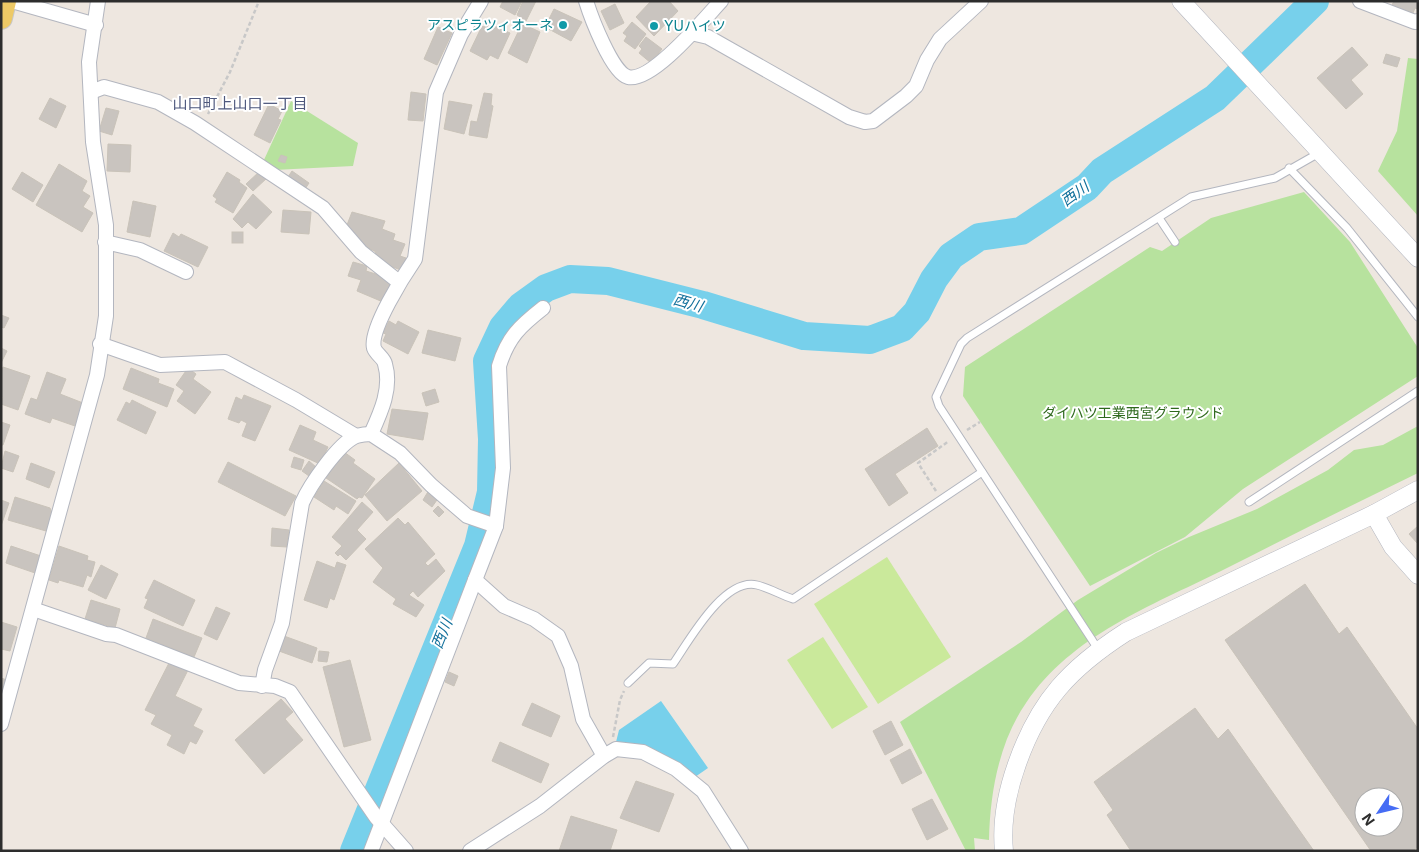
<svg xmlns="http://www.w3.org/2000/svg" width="1419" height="852" viewBox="0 0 1419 852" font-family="Inter,'Noto Sans JP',sans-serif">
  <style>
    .green { fill: #b7e29e }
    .pitch { fill: #cae99b }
    .water { fill: #77d0eb }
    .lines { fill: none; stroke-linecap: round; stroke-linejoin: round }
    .river { stroke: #77d0eb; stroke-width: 28 }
    .building { fill: #c9c4bf; stroke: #c9c3b9; fill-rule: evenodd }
    .service-casing { stroke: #b3b6bf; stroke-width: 9 }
    .minor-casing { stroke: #b3b6bf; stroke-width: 16 }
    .tertiary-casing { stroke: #b3b6bf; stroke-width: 19 }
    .primary-casing { stroke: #c8c8c8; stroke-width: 24 }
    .path { stroke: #c8c8c8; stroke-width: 2.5; stroke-dasharray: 4 2.5; stroke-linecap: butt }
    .service { stroke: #fff; stroke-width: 7 }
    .minor { stroke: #fff; stroke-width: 14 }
    .tertiary { stroke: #fff; stroke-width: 18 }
    .primary { stroke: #edc966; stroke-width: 22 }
    .culture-dot { fill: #0f9aa8; stroke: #fff; stroke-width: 2 }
    .labels { text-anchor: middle; stroke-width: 4; stroke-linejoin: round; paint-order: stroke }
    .culture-label { font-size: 14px; fill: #0d838f; stroke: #fff; text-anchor: end }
    .park-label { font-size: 14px; fill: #2f691d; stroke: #fff }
    .neighbourhood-label { font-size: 15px; fill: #4e587d; stroke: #fff }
    .water-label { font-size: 15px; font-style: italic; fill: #12709b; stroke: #fff }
  </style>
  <rect width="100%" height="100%" fill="#eee7e0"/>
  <g class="green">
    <path d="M1408,58L1418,59V216L1378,171L1397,131Z"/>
    <path d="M291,101L358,143L353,166L274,170L263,162Z"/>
    <path d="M1304,192L1350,242L1418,348V376L1243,489L1185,537L1090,586L963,396L965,367L1150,247L1162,251L1211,218Z"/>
    <path d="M1418,426V473C1352,505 1286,538 1221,571C1151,606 1072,635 1026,703C999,742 990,793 989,840L974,838L975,851H966L900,722L1021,642L1078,600L1156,553L1189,537L1257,509L1328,470L1354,450L1383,445Z"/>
  </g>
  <g class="pitch">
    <path d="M887,557L951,657L878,704L814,604Z"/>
    <path d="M823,637L868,707L832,729L787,660Z"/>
  </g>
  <path class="water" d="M661,701L708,768L695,777C673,756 647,744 616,742L619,730Z"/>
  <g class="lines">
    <path class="river" d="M354,851L478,546L491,492L492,439L487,361L503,327L521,306L546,288L570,279L608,281L703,305L804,336L870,340L902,328L917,312L934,279L951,256L979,237L1021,231L1087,187L1102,171L1215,98L1315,1"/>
  </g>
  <g class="building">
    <path d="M503,1H522L515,15L500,7Z"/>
    <path d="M523,1H536L526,21L517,15Z"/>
    <path d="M651,1H669L678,11L654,36L636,17Z"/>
    <path d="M1394,1H1418V9L1415,8L1413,13L1392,5Z"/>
    <path d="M615,4L624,23L610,30L601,11Z"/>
    <path d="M554,9L582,22L571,41L545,27Z"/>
    <path d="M486,22L510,33L498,59L490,55L487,60L470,51L482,26L484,27Z"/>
    <path d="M632,22L646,34L635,49L624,41L627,36L623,33Z"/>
    <path d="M525,25L540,32L527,63L508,53L521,26Z"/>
    <path d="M438,27L452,33L437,65L424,59Z"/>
    <path d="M646,37L662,49L651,63L639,53L642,49L639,46Z"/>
    <path d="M1352,47L1368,65L1351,80L1363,94L1346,109L1317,78Z"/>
    <path d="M1386,54L1400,58L1397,67L1383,63Z"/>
    <path d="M411,92L426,94L423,121L408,120Z"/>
    <path d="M484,93L492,94L491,105L493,106L487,138L469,135L471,121L477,122Z"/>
    <path d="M50,98L66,106L56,128L39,119Z"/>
    <path d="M449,101L472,105L464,134L444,129Z"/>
    <path d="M269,104L282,111L278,119L281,120L270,143L254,135Z"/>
    <path d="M106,108L119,111L112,135L99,131Z"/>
    <path d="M108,144L131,145L130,172L107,171Z"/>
    <path d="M281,155L287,157L285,163L278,161Z"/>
    <path d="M59,164L87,181L82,191L90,196L83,207L93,213L82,232L36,205Z"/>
    <path d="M260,171L267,178L253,191L246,184Z"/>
    <path d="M292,171L309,183L305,189L288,177Z"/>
    <path d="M22,172L43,185L33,202L12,189Z"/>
    <path d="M227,172L240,180L239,182L247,188L233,213L215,202L217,199L213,196Z"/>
    <path d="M253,194L272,212L256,229L248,222L242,228L233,219Z"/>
    <path d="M133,201L156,206L150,237L127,232Z"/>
    <path d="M283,210L311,212L309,234L281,232Z"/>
    <path d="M352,212L385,221L382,229L395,234L393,240L405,244L400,256L406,258L401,270L390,266L374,255L376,252L365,246L347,225Z"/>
    <rect x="232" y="232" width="11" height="11"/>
    <path d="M173,233L179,237L181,234L208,247L198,267L164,251Z"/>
    <path d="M353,262L367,266L366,271L395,280L383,302L357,291L361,280L348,276Z"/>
    <path d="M1,315L9,318L4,328L1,327Z"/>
    <path d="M389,321L396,325L398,321L419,332L408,354L383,341L386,334L383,333Z"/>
    <path d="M428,330L461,338L455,361L422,353Z"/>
    <path d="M1,348L7,351L1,363Z"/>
    <path d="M3,367L30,376L18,410L1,404L3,397H1V373Z"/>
    <path d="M131,368L159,379L158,383L174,389L167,407L123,389Z"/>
    <path d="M188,368L196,374L193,379L211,392L195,414L177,401L184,391L176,385Z"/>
    <path d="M47,372L66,379L60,394L83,403L75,426L52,418L50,423L25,414L31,398L37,400Z"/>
    <path d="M435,389L439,402L426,406L422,393Z"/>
    <path d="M244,395L271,406L255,441L242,436L247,423L241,420L239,423L228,419L236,397L242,400Z"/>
    <path d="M132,400L156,412L146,434L117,420L126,402L130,404Z"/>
    <path d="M392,409L428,413L423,440L387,434Z"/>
    <path d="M1,422L10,425L3,445H1Z"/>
    <path d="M300,425L316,432L313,440L328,447L320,464L289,450Z"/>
    <path d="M927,428L938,446L895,474L908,493L889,506L865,469Z"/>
    <path d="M5,451L19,456L13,472L1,468Z"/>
    <path d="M344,452L355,460L353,463L375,479L362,498L359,497L357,499L326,478Z"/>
    <path d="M294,457L304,460L301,470L291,467Z"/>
    <path d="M309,461L316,467L309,476L302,471Z"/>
    <path d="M228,462L296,496L285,516L218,482Z"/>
    <path d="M31,463L55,472L49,488L26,479Z"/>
    <path d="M399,463L422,491L387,521L365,495Z"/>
    <path d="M324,481L356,501L348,514L336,506L334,510L314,497Z"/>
    <path d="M429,490L439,497L432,507L423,500Z"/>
    <path d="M15,497L50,508L52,513L46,531L8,520Z"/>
    <path d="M1,500L9,503L1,526Z"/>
    <path d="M362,502L373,512L357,530L366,539L346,560L340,554L338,556L335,553L342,546L332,537Z"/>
    <path d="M438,506L444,512L439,517L433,511Z"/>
    <path d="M398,518L405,525L408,522L435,554L425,563L428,566L436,559L445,571L418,597L413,591L409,595L424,605L416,617L393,604L396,599L373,582L383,568L365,549Z"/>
    <path d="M1418,526V544L1409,534Z"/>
    <path d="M272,528L289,530L287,547L271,546Z"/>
    <path d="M11,546L41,556L35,573L6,563Z"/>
    <path d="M59,546L88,556L87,560L95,562L91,577L87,575L83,587L59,580L58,583L49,580Z"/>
    <path d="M317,561L335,568L337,562L346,565L334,600L330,598L327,608L304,600Z"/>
    <path d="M101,565L118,574L106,599L88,590Z"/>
    <path d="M154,580L195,600L183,626L144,608L148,599L145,598Z"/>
    <path d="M1305,584L1339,634L1347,627L1418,729V847L1412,851H1371L1225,640ZM1364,797H1394V827H1364Z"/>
    <path d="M91,600L120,609L115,628L85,619Z"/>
    <path d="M216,607L230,613L217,640L204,634Z"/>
    <path d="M153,619L202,638L194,657L146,638Z"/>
    <path d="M1,622L17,627L10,651L1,649Z"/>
    <path d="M284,636L317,648L312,663L279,651Z"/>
    <path d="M319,651L329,652L327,662L318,661Z"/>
    <path d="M350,660L371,740L344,747L323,667Z"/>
    <path d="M170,661L188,670L175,696L202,709L193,726L203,731L196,744L190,741L184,754L167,745L172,735L151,724L156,715L145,710Z"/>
    <path d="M449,672L458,676L454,686L445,682Z"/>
    <path d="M1,678L7,680L1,704Z"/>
    <path d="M281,699L293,712L285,719L303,740L264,774L235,740Z"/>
    <path d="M532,703L560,716L551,737L522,725Z"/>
    <path d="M1195,708L1218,739L1228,729L1314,851H1131L1107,815L1113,810L1094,782Z"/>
    <path d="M891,721L903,745L885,755L873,731Z"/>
    <path d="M500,742L549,764L541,783L492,761Z"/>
    <path d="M910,749L922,773L902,784L890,760Z"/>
    <path d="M636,781L674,794L659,832L620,818Z"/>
    <path d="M932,799L948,829L927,840L912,809Z"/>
    <path d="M571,816L617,830L610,851H559Z"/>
  </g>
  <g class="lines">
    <g class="service-casing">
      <g id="service">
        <path d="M1289,168L1347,228L1418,317"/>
        <path d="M1159,218L1175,242"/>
        <path d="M1249,502L1418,391"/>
        <path d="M1098,649L939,406L936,397L961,344L967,338L1191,197L1275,178L1319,153"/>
        <path d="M628,683L649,663L673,664C689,641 724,577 757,585C769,588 781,595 793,599L982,472"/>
      </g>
    </g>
    <g class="minor-casing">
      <g id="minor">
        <path d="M12,1L96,25"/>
        <path d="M586,1C591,17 612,73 628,77C652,83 705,18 721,1"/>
        <path d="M1360,1L1415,22L1418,21"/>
        <path d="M691,33L708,37L849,117L865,122L873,121L906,96L916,86L927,60L940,39L981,1"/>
        <path d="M91,92L104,87L158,102L195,123L323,208L361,252L399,282"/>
        <path d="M105,242L140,250L186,272"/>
        <path d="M543,308C520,326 508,337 499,366L503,468L496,526L475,580L504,606L534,619L558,636L571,666L583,719L604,756"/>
        <path d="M100,344L160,365L225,362L296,400L356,436"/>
        <path d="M371,434C381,412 392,388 385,364C384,358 376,354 374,348C369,330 404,275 415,259L436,92L461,34L481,1"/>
        <path d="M33,609L106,634L116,635L239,683L275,686L290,692L376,817L406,851"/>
        <path d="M262,686L265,670L282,623L302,503C310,485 338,444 356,436C360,435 366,434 371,434L400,453L431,485L467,516L496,526"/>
        <path d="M1,724L97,375L106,316V225L93,142L89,62L98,1"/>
        <path d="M371,851L475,580"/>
        <path d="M470,851L540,806L604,756L616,749L643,752L676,769L703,791L741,851"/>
      </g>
    </g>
    <g class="tertiary-casing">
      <g id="tertiary">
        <path d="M1181,1L1418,258"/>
        <path d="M1374,514L1393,547L1418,575"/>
        <path d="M1004,851C1001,821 1007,792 1017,764C1039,701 1070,668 1126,632L1374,514L1418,490"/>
      </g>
    </g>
    <g class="primary-casing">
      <path id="primary" d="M1,18L5,1"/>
    </g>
    <g class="path">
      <path d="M208,114L230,72L259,1"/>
      <path d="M967,430L980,422"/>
      <path d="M936,491L918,463L949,441"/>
      <path d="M613,737L620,700L624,691"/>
    </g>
    <use href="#service" class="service"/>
    <use href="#minor" class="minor"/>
    <use href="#tertiary" class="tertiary"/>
    <use href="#primary" class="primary"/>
  </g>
  <g class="culture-dot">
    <circle cx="563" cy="25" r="5"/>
    <circle cx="654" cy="26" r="5"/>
  </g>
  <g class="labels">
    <g class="culture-label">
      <text x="553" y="30">アスピラツィオーネ</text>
      <text x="664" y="31" text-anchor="start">YUハイツ</text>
    </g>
    <g class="park-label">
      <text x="1133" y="418">ダイハツ工業西宮グラウンド</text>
    </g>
    <g class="neighbourhood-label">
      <text x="240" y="109">山口町上山口一丁目</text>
    </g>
    <g class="water-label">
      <text transform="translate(1075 194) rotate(-36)" y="5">西川</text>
      <text transform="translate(688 303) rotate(16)" y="5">西川</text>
      <text transform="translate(442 634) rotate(-68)" y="5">西川</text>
    </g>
  </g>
  <rect width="1419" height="852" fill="none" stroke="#2d2d2d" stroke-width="5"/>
  <g transform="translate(1379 812) rotate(235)"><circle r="24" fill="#ffffff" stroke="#ababab"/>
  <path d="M0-4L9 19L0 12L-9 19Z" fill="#466cf4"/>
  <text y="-8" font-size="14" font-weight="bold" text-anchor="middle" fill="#2d2d2d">N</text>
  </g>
</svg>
